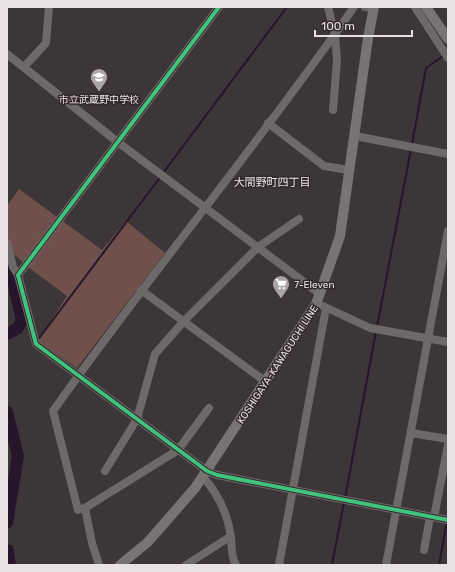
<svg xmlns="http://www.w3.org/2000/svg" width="455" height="572" viewBox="0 0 455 572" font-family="Rubik,'Noto Sans JP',sans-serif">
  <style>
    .green { fill: #70504b }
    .water { fill: #27162b }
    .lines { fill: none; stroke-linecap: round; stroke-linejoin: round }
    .stream { stroke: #27162b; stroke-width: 2 }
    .river { stroke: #27162b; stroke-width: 12 }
    .minor { stroke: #6d6969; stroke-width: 8 }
    .major { stroke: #787474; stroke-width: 10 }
    .cycleway-casing { stroke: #35282d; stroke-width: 6 }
    .cycleway { stroke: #40c37c; stroke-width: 4 }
    .labels { text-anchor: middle; stroke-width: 3; stroke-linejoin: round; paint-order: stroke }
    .poi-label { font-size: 10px; fill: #e9e1e4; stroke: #35282d }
    .street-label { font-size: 10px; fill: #e9e1e4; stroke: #35282d }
    .neighbourhood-label { font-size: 11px; fill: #e9e1e4; stroke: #35282d }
  </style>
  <rect width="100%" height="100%" fill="#3c3638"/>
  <path class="green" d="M19,189L102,250L126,221L165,253L77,368L38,341L67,296L32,270L10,251L7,239V206Z"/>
  <path class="water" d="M7,544L13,546L16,565H7Z"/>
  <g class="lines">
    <g class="stream">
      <path d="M412,144L426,68L443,56"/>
      <path d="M163,173L287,7"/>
      <path d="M377,327L411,149"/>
      <path d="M37,341L161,176"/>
      <path d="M345,498L376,331"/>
      <path d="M332,565L344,502"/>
      <path d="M439,565L447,522"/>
    </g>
    <g class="river">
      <path d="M7,334L17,329L22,321L7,256"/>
      <path d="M7,412L18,456L7,523"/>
    </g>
    <g class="minor">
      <path d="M219,7L18,275L36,344L207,471L217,475L448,520"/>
      <path d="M328,7L335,35L337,60L333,110"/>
      <path d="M365,7L374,8"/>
      <path d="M415,7L448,58"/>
      <path d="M7,54L119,143L320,294"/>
      <path d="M24,67L46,43L49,7"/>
      <path d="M268,123L324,166L349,170"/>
      <path d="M355,136L448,154"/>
      <path d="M7,243L13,267L18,275"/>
      <path d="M141,290L266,382"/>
      <path d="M323,306L370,328L448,342"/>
      <path d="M209,408L178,450L85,508L78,510L53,411C150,274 258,145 354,7"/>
      <path d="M411,433L448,439"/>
      <path d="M105,471L137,419L155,354L183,322L258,247L299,219"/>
      <path d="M203,477C219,495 228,514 231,538C232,547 231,557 236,565"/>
      <path d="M85,508L92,543L99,565"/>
      <path d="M434,517L448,445"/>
      <path d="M424,550L430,517"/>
      <path d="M186,565L231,536"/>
      <path d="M279,565L326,308"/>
      <path d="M386,565L448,231"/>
    </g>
    <g class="major">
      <path d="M426,7L448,39"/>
      <path d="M120,565L148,542L195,488L316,304L340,236L368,38L374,7"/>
    </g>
    <g class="cycleway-casing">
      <path id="cycleway" d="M219,7L18,275L36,344L207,471L217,475L448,520"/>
    </g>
    <use href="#cycleway" class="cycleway"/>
  </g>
  <defs>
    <g id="school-pin" transform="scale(0.9)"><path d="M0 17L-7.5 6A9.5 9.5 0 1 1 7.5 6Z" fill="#aca5a8" stroke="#35282d"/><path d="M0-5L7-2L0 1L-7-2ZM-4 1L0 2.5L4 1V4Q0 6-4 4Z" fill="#fff"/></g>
    <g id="supermarket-pin" transform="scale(0.9)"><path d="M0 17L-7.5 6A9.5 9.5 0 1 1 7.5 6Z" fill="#aca5a8" stroke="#35282d"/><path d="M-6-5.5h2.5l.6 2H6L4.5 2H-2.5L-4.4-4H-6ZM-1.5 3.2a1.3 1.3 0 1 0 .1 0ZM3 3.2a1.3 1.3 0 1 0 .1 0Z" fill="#fff"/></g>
  </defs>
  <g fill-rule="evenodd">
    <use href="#school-pin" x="99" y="77"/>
    <use href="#supermarket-pin" x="281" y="284"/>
  </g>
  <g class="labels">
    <g class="poi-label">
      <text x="99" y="103">市立武蔵野中学校</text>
      <text x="294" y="288" text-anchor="start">7-Eleven</text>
    </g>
    <g class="street-label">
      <text transform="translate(277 364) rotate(-57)" y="4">KOSHIGAYA-KAWAGUCHI LINE</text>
    </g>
    <g class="neighbourhood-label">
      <text x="272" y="186">大間野町四丁目</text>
    </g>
  </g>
  <rect width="455" height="572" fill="none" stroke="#e9e1e4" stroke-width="16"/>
  <path d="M315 30v6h97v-6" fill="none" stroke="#e9e1e4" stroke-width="2"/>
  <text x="321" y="30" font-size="12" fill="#e9e1e4" stroke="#35282d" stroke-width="3" paint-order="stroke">100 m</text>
</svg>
